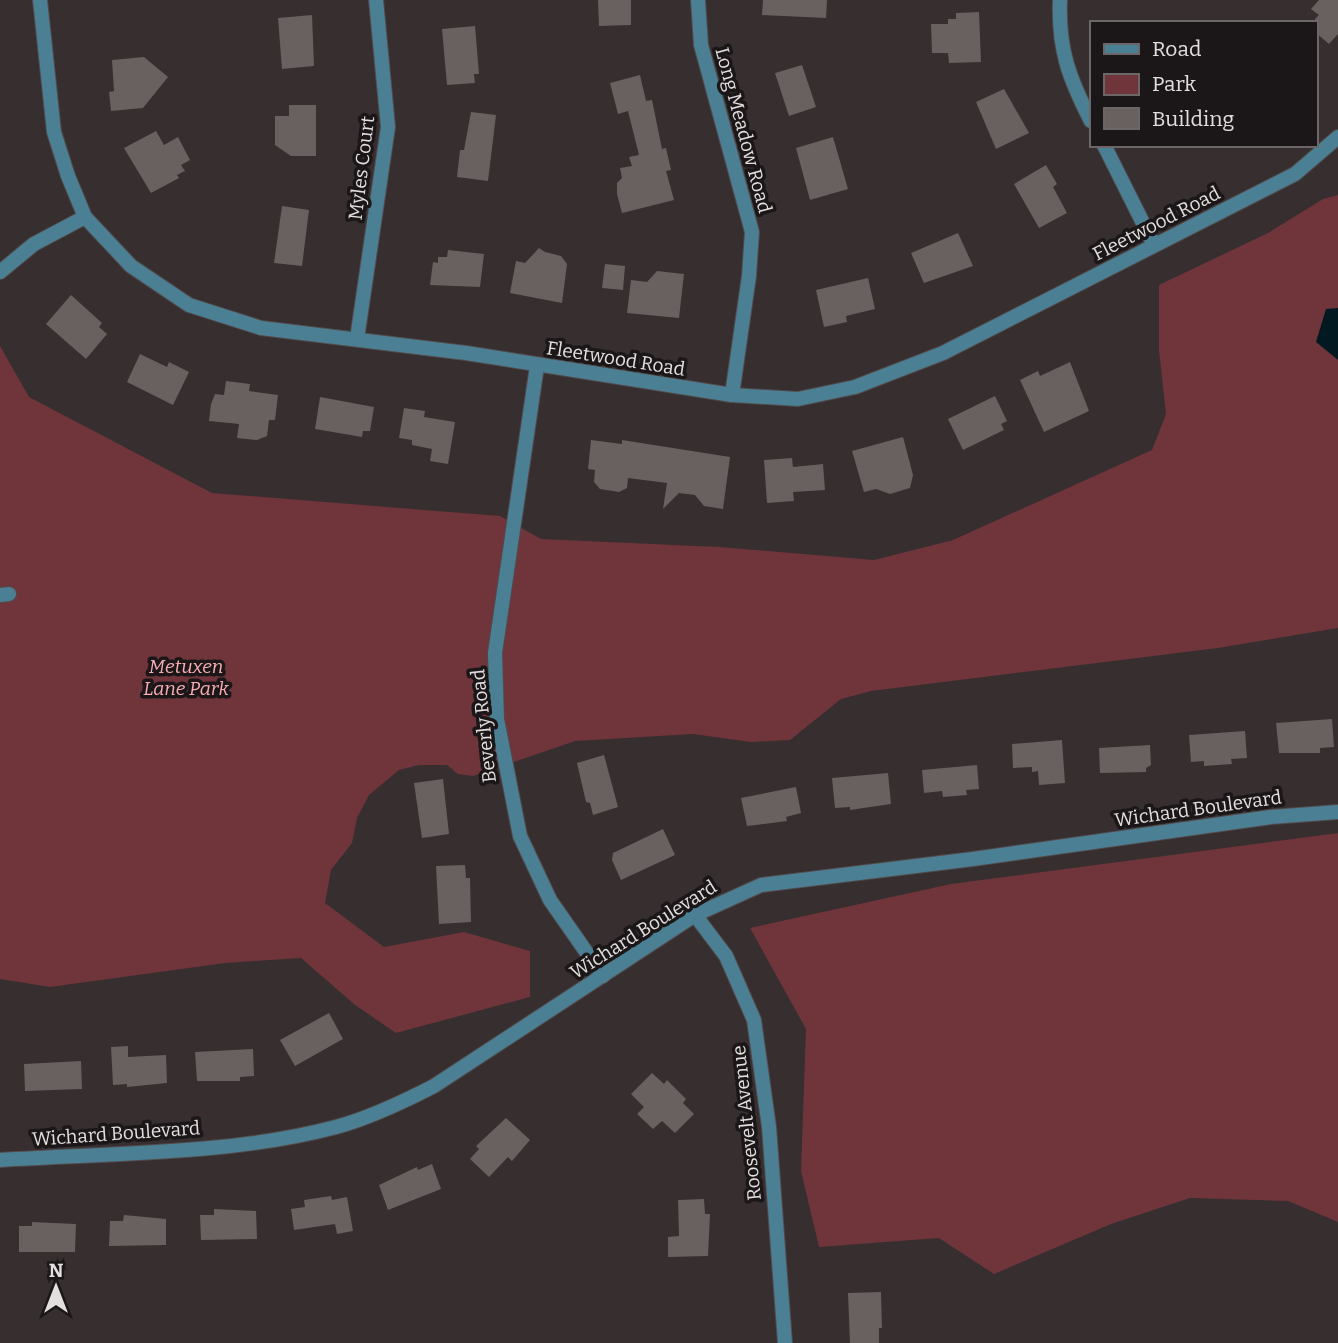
<svg xmlns="http://www.w3.org/2000/svg" width="1338" height="1343" viewBox="0 0 1338 1343" font-family="Bitter,serif">
  <style>
    .green { fill: #6f353b }
    .water { fill: #031921 }
    .building { fill: #696060 }
    .lines { fill: none; stroke-linecap: round; stroke-linejoin: round }
    .street-casing { stroke: #524a4b; stroke-width: 16 }
    .street { stroke: #4b7f94; stroke-width: 14 }
    .labels { text-anchor: middle; stroke-width: 7; stroke-linejoin: round; paint-order: stroke }
    .street-label { font-size: 19px; fill: #e4dfdf; stroke: #1b1718 }
    .park-label { font-size: 19px; font-style: italic; fill: #faadb2; stroke: #1b1718 }
  </style>
  <rect width="100%" height="100%" fill="#362e2f"/>
  <g class="green">
    <path d="M1338,195V628L1218,648L871,691L841,699L790,740L751,742L693,734L575,741L473,776L458,774L447,765H419L399,770L369,795L357,818L352,843L331,870L325,903L384,947L464,932L530,951V997L396,1033L355,1005L301,958L225,963L50,987L0,979V346L29,397L212,493L500,516L541,539L719,547L874,560L953,540L1152,450L1166,414L1159,350V285L1268,233L1323,199Z"/>
    <path d="M1338,833V1222L1288,1201L1190,1198L1111,1224L994,1274L939,1238L819,1247L801,1171L806,1029L750,928L951,884Z"/>
  </g>
  <path class="water" d="M1338,308V360L1316,342L1326,309Z"/>
  <g class="building">
    <path d="M598,0H631V25L599,26Z"/>
    <path d="M763,0H827L826,18L762,15Z"/>
    <path d="M1319,0H1338V34L1329,44L1315,32V19L1319,15L1311,9Z"/>
    <path d="M979,12L981,62L949,63L948,53H932L931,24H948V19H956V13Z"/>
    <path d="M312,15L314,66L282,69L278,18Z"/>
    <path d="M475,26L479,74H474L475,83L447,85L442,29Z"/>
    <path d="M144,57L168,77L143,108L111,111L109,92L114,91L112,60Z"/>
    <path d="M802,65L816,107L789,116L775,73Z"/>
    <path d="M640,75L646,101L652,100L662,149L666,148L671,170L666,171L674,200L622,213L617,194V183L622,178L620,168L632,166L629,157L639,155L628,111L618,114L610,83Z"/>
    <path d="M1004,89L1029,133L996,149L976,102Z"/>
    <path d="M289,105H316V156H291L275,145V116H289Z"/>
    <path d="M471,112L496,115L488,181L457,177L460,150H464Z"/>
    <path d="M156,131L164,145L178,137L190,160L181,165L185,171L177,175L179,178L151,193L124,148Z"/>
    <path d="M833,137L848,189L810,200L796,148Z"/>
    <path d="M1046,165L1057,184L1053,187L1067,213L1039,228L1014,184Z"/>
    <path d="M282,206L309,210L302,266L274,263Z"/>
    <path d="M958,233L973,266L924,283L911,253Z"/>
    <path d="M539,248L545,252L561,256L567,264L562,303L510,293L516,261L525,263Z"/>
    <path d="M448,250L484,254L480,287L430,285L433,262L438,263V257H447Z"/>
    <path d="M605,264L625,266L623,290L602,288Z"/>
    <path d="M657,271L684,274L679,318L627,313L631,280L647,282Z"/>
    <path d="M868,278L875,309L846,316L847,322L824,327L816,290Z"/>
    <path d="M71,295L102,323L99,327L107,334L86,359L46,324Z"/>
    <path d="M140,354L167,367L169,362L189,372L173,405L127,382Z"/>
    <path d="M1070,362L1089,411L1044,432L1020,380L1038,371L1040,376Z"/>
    <path d="M226,381L250,384L249,391L278,395L275,420H269L267,436L257,440L237,438L239,424L209,421L211,404L215,394L224,395Z"/>
    <path d="M995,396L1007,421L1001,424L1004,430L963,450L948,419Z"/>
    <path d="M320,397L374,407L370,431H363L362,437L315,429Z"/>
    <path d="M404,408L425,411L424,417L455,422L448,464L430,461L432,449L412,445V440L399,438Z"/>
    <path d="M903,437L913,475L910,488L890,494L876,489L864,492L852,451Z"/>
    <path d="M591,440L622,444V440L730,457L723,509L704,506L695,495L679,493L663,509L667,483L628,478L627,488L619,492L600,489L594,482L595,470L588,469Z"/>
    <path d="M792,458L793,467L823,464L825,490L793,492L794,501L767,503L764,460Z"/>
    <path d="M1332,719L1334,747L1320,748V753H1279L1276,723Z"/>
    <path d="M1245,731L1247,758L1231,759L1232,764L1204,766V761L1191,762L1189,735Z"/>
    <path d="M1062,740L1065,783L1039,785L1038,771L1032,772V767L1013,768L1012,744Z"/>
    <path d="M1150,745L1151,765L1146,768V772L1100,773L1099,748Z"/>
    <path d="M604,755L618,807L593,815L590,803L586,802L577,763Z"/>
    <path d="M977,765L979,789L966,790L967,795L943,797L942,791L924,793L922,770Z"/>
    <path d="M888,773L891,804L850,810V807L835,808L832,778Z"/>
    <path d="M443,779L449,834L422,838L414,783Z"/>
    <path d="M796,787L801,813L786,817L787,821L747,826L741,798Z"/>
    <path d="M663,829L675,855L621,880L612,860L613,853Z"/>
    <path d="M465,865L466,878H470L471,922L439,924L436,866Z"/>
    <path d="M329,1013L343,1039L295,1066L280,1040Z"/>
    <path d="M128,1046V1057L166,1055L167,1083L127,1087V1084L113,1085L111,1047Z"/>
    <path d="M253,1049L254,1076L240,1077V1081H197L195,1052Z"/>
    <path d="M81,1061L82,1089L25,1091L24,1064Z"/>
    <path d="M652,1073L664,1084L667,1080L686,1099L683,1103L694,1114L675,1133L662,1121L653,1129L637,1114L644,1107L631,1094Z"/>
    <path d="M506,1118L530,1140L512,1161L508,1157L489,1177L470,1159L479,1149L476,1146Z"/>
    <path d="M432,1164L441,1189L388,1210L379,1185L417,1167L418,1170Z"/>
    <path d="M331,1196L332,1200L347,1197L353,1231L337,1234L335,1224L294,1230L291,1209L305,1207L304,1200Z"/>
    <path d="M704,1199L705,1214H710L708,1256L668,1257V1237L679,1236L678,1200Z"/>
    <path d="M214,1209L256,1211L257,1239L201,1240L200,1215H214Z"/>
    <path d="M124,1215L166,1219V1245L109,1246L110,1221H123Z"/>
    <path d="M32,1222L76,1224L75,1252H19V1226H32Z"/>
    <path d="M881,1292L882,1328H879V1343H850L848,1293Z"/>
  </g>
  <g class="lines">
    <g class="street-casing">
      <g id="street">
        <path d="M40,0L54,132L68,176L85,217L131,266L189,305L261,328L466,353L732,395L798,399L855,387L943,353L1295,174L1338,137"/>
        <path d="M698,0L701,45L752,232L749,276L732,395"/>
        <path d="M1060,0C1058,49 1069,78 1091,121"/>
        <path d="M1104,145L1154,245"/>
        <path d="M0,272L34,244L85,217"/>
        <path d="M357,339L388,127L376,0"/>
        <path d="M537,366L495,653L497,719L520,836L550,900L603,976"/>
        <path d="M0,595L9,594"/>
        <path d="M695,915L726,956L754,1020L769,1127L785,1343"/>
        <path d="M0,1160C108,1153 231,1155 336,1127C370,1118 403,1102 434,1086L695,915L761,885L973,859L1271,817L1338,812"/>
      </g>
    </g>
    <use href="#street" class="street"/>
  </g>
  <g class="labels">
    <g class="street-label">
      <text transform="translate(744 130) rotate(75)" y="7">Long Meadow Road</text>
      <text transform="translate(361 168) rotate(-83)" y="7">Myles Court</text>
      <text transform="translate(1156 223) rotate(-27)" y="7">Fleetwood Road</text>
      <text transform="translate(616 358) rotate(9)" y="7">Fleetwood Road</text>
      <text transform="translate(483 726) rotate(-96)" y="7">Beverly Road</text>
      <text transform="translate(1198 808) rotate(-8)" y="7">Wichard Boulevard</text>
      <text transform="translate(643 929) rotate(-32)" y="7">Wichard Boulevard</text>
      <text transform="translate(746 1123) rotate(-96)" y="7">Roosevelt Avenue</text>
      <text transform="translate(116 1133) rotate(-4)" y="7">Wichard Boulevard</text>
    </g>
    <g class="park-label">
      <text x="186" y="673">Metuxen<tspan x="186" dy="22">Lane Park</tspan></text>
    </g>
  </g>
  <rect x="1090" y="21" width="228" height="126" fill="#1b1718" stroke="#6b6768" stroke-width="2"/>
  <rect x="1104" y="44" width="35" height="10" fill="#4b7f94" stroke="#6b6768" stroke-width="2"/>
  <text x="1152" y="56" font-size="21" fill="#e4dfdf">Road</text>
  <rect x="1104" y="74" width="35" height="21" fill="#6f353b" stroke="#6b6768" stroke-width="2"/>
  <text x="1152" y="91" font-size="21" fill="#e4dfdf">Park</text>
  <rect x="1104" y="108" width="35" height="21" fill="#696060" stroke="#6b6768" stroke-width="2"/>
  <text x="1152" y="126" font-size="21" fill="#e4dfdf">Building</text>
  <g transform="translate(56 1287)" stroke="#1b1718" stroke-width="5" paint-order="stroke">
  <path d="M0-5L12 26L0 18L-12 26Z" fill="#e4dfdf"/>
  <text y="-10" font-size="19" font-weight="bold" text-anchor="middle" fill="#e4dfdf">N</text>
  </g>
</svg>
